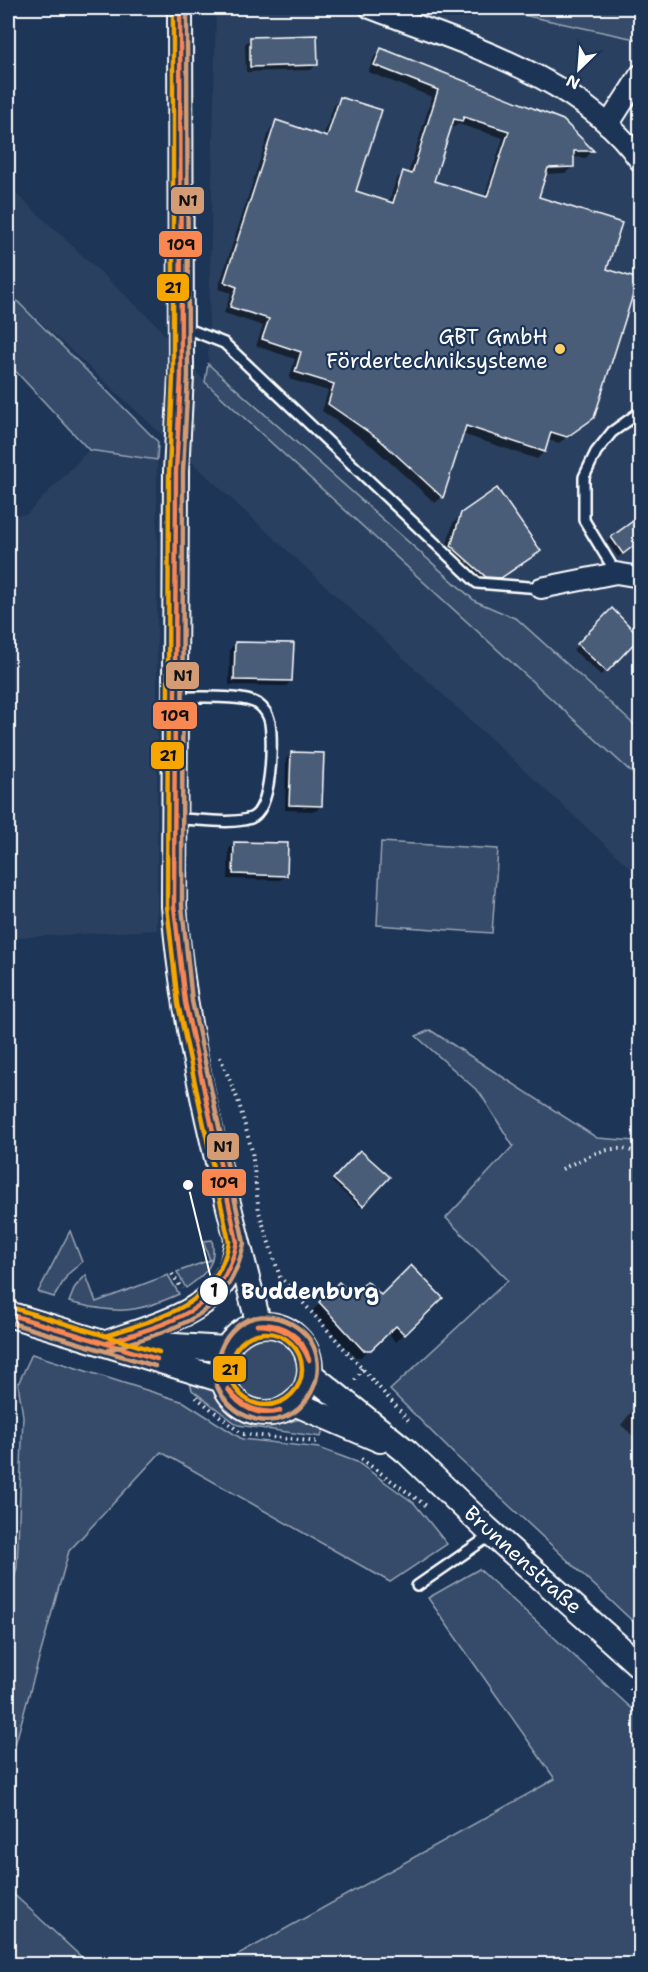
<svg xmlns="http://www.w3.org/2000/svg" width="648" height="1972" viewBox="0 0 648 1972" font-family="'Shantell Sans',sans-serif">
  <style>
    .built { fill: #2a4161 }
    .green { fill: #364b69; stroke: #9aa5b4; stroke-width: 1.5 }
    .shadow { fill: #0007; fill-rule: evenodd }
    .building { fill: #4a5d79; stroke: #fff; stroke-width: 1.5; fill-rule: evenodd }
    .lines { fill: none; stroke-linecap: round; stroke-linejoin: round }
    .service-casing { stroke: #fff; stroke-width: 14 }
    .minor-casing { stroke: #fff; stroke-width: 24 }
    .tertiary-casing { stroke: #fff; stroke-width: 28 }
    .path { stroke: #fff; stroke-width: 4; stroke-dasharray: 1.5 4.5; stroke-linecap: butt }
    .service { stroke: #1d3557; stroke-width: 9 }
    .minor { stroke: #1d3557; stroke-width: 20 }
    .tertiary { stroke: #1d3557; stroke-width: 24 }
    .bus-1-casing { stroke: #1d3557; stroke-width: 9 }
    .bus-2-casing { stroke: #1d3557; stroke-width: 9 }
    .bus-3-casing { stroke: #1d3557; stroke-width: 9 }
    .bus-1 { stroke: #f88751; stroke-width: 4.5 }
    .bus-2 { stroke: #d39c74; stroke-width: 4.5 }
    .bus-3 { stroke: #f7a600; stroke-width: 4.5 }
    .poi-dot { fill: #ffd166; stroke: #1d3557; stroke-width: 2 }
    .labels { text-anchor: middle; stroke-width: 4.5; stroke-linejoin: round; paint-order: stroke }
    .poi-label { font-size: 21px; fill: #fff; stroke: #1d3557; text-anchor: end }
    .street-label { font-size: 21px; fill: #fff; stroke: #1d3557 }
    .leader { fill: none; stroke: #fff; stroke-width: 2 }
    .callout-dot { fill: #fff; stroke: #1d3557; stroke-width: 2 }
    .mark-label { font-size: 18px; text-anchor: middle; font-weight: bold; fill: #111 }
    .callout-label { font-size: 22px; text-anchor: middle; font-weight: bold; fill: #fff; stroke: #1d3557; stroke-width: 4.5; stroke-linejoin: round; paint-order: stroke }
    .line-badge { stroke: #1d3557; stroke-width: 2 }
    .pale-badge-label { font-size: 16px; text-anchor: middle; font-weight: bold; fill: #111 }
  </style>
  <rect width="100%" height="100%" fill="#1d3557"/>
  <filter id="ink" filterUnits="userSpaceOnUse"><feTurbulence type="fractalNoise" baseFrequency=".0167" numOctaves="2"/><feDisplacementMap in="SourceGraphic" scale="12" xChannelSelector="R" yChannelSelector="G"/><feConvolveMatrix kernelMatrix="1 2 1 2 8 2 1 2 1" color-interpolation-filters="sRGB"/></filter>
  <g filter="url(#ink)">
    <g class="built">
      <path d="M216,8H502L523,15L640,40V730L517,619L475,601L208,364Z"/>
      <path d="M8,186L154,322L205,382L640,780V877L8,292Z"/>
      <path d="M89,450L157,460V930L8,938V517L27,514Z"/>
    </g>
    <g class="green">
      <path d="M502,8H640V40L523,15Z"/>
      <path d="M8,292L158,442L157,460L89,450L8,363Z"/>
      <path d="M208,364L475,601L517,619L640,730V780L205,382Z"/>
      <path d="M381,842L498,849L492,933L377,925Z"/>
      <path d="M430,1030L597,1138L636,1141L640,1144V1628L456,1456L390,1390L508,1280L446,1218L513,1146L480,1093L416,1036Z"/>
      <path d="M70,1231L82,1262L68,1274L54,1297L38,1292Z"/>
      <path d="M212,1240C217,1264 205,1275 186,1288L177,1272L210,1260L203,1241Z"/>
      <path d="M86,1275L96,1302L168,1275L179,1294C135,1314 116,1314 69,1302L75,1287Z"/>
      <circle cx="267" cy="1369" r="32"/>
      <path d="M32,1354L184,1402L242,1439L319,1448L357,1462L414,1503L447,1544L390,1582L161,1452L69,1551L8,1770V1785V1604L17,1567L23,1416L18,1384Z"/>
      <path d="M189,1379L212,1388L225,1408L246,1423L270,1427L304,1418L325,1423L321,1437L238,1425L192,1390Z"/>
      <path d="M479,1569L640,1716V1964H222L555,1779L428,1598Z"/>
      <path d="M8,1889L89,1964H8Z"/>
    </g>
    <g class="shadow">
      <path d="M250,39L316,65L311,70L246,72L245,44Z"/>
      <path d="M381,50L562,121L592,151L586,158L573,157V166L566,173L544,174L537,198L605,270L593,417L559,443L547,440L544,452L537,459L462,434L442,497L435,503L373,447L322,411L328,391L289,379L295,359L256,346L263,326L224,313L231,293L218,289L270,129L277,122L323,137L334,105L340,99L354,192L389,203L396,179L403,173L408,174L432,97L368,72L374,57ZM458,124L503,138L484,198L433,182L450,126L454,127Z"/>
      <path d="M462,514L539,551L491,585L478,584L444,554L453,523Z"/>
      <path d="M640,517V542L618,557L607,542Z"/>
      <path d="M613,610L640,635L601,675L573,650Z"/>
      <path d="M235,643L291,681L286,686L229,685L230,649Z"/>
      <path d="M292,753L321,805L316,811L285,810L286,759Z"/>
      <path d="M235,843L286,875L280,880L228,879L229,849Z"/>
      <path d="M360,1152L388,1177L360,1207L332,1182Z"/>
      <path d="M339,1284L353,1297L441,1298L396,1342L387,1332L361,1357H355L312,1311Z"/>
      <path d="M640,1401V1442L621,1425Z"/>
    </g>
    <g class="building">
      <path d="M317,35L318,65L250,67V37Z"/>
      <path d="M381,48L563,120L594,151H574V167L548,168L539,197L622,223L607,269L638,279L594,418L567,437L551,432L545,452L466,426L443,498L380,440L328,404L334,384L295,372L301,352L262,339L269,319L230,307L237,287L224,282L276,120L327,137L340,97L382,110L356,191L393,203L403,171L412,174L438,90L374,65ZM464,117L509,131L487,197L434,181L454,119L462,121Z"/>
      <path d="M497,488L541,551L501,578L486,577L451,546L461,513Z"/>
      <path d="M640,516V541L623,554L611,537Z"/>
      <path d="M612,608L640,637L607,672L577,644Z"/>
      <path d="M235,642L294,643L292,681L234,680Z"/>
      <path d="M291,752L324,753L322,806L289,805Z"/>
      <path d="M234,842L288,843L287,876L233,874Z"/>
      <path d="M360,1150L390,1177L363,1206L333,1179Z"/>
      <path d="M411,1265L443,1298L405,1335L396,1326L371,1350H363L319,1302L339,1282L353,1295L367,1281L381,1295Z"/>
    </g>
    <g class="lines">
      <g class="service-casing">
        <g id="service">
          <path d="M183,327L224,343L477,583L541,588"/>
          <path d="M616,573L584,520V477L596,452L612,432L640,412"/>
          <path d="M175,697C195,698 242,694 258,704C264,708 269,716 270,723C273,743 272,810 251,818C232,825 197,819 176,819"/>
          <path d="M417,1586L491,1535"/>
        </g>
      </g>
      <g class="minor-casing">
        <g id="minor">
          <path d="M370,8C461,43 583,77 640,161"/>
          <path d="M608,125L640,75"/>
          <path d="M541,588L616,573L640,577"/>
        </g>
      </g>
      <g class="tertiary-casing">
        <g id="tertiary">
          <path d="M180,8L181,376L176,472L174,906C185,1048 224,1188 259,1325"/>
          <path d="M8,1314L223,1380"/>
          <circle cx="266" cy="1369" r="44"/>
          <path d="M107,1343C149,1327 210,1315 230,1270C234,1262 235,1252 237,1243"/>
          <path d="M140,1344L227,1349"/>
          <path d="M310,1374L407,1452L487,1529L640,1666"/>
          <path d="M294,1403L380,1440"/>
        </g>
      </g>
      <g class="path">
        <path d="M220,1057L238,1100L252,1151L259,1212L280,1277L410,1422"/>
        <path d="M562,1169C584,1158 618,1138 640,1156"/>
        <path d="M172,1274L182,1289"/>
        <path d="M355,1380L362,1368"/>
        <path d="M196,1397L242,1434L319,1442"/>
        <path d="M361,1459L428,1507"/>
        <path d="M630,1688L640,1697"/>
      </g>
      <use href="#service" class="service"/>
      <use href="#minor" class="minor"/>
      <use href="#tertiary" class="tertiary"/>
      <g class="bus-1-casing">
        <g id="bus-1">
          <path d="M8,1314L157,1359"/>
          <path d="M257,1325C284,1326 299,1336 309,1360"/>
          <path d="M257,1325C282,1322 303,1336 309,1360"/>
          <path d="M107,1343C168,1322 222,1314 237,1242L185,1002L174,906L176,472L181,376L180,8"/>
          <path d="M228,1389C241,1407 258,1414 280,1411"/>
          <path d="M228,1389C240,1408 258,1417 280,1411"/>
        </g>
      </g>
      <g class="bus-2-casing">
        <g id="bus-2">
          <path d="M8,1322L155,1366"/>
          <path d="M109,1350C174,1328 229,1319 244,1243L192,1001L182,906L183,472L188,376L187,8"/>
          <path d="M216,1380C213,1337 248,1300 292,1324C349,1356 302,1446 242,1414C231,1408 220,1396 216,1383"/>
        </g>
      </g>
      <g class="bus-3-casing">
        <g id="bus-3">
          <path d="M10,1307L159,1352"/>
          <circle cx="266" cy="1369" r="36"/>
          <path d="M105,1336C160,1317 216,1308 229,1242L178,1004L167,906L169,472L173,376V8"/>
        </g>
      </g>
      <use href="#bus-1" class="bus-1"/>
      <use href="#bus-2" class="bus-2"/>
      <use href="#bus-3" class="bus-3"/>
    </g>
  </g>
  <circle class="poi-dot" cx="560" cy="349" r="6"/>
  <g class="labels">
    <g class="poi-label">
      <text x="548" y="344">GBT GmbH<tspan x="548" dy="24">Fördertechniksysteme</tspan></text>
    </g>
    <g class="street-label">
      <text transform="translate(523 1560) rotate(42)" y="7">Brunnenstraße</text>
    </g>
  </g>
  <path class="leader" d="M188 1185L214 1291"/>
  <g class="callout-dot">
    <circle cx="188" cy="1185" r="6"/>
    <circle cx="214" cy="1291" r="15"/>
  </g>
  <g class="mark-label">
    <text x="214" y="1297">1</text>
  </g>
  <g class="callout-label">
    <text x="310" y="1299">Buddenburg</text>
  </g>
  <g class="line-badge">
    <rect x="170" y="186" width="35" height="29" rx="6" fill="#d39c74"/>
    <rect x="158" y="230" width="45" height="28" rx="6" fill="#f88751"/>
    <rect x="156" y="273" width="34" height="29" rx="6" fill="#f7a600"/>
    <rect x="165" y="661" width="35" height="29" rx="6" fill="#d39c74"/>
    <rect x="152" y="701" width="46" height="29" rx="6" fill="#f88751"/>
    <rect x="150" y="741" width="35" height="29" rx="6" fill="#f7a600"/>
    <rect x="206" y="1132" width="34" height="29" rx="6" fill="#d39c74"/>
    <rect x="201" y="1168" width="46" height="29" rx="6" fill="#f88751"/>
    <rect x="212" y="1355" width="35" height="28" rx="6" fill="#f7a600"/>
  </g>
  <g class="pale-badge-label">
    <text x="188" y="206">N1</text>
    <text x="181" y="250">109</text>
    <text x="173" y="293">21</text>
    <text x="183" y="681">N1</text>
    <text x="175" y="721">109</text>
    <text x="168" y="761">21</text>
    <text x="223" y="1152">N1</text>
    <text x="224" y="1188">109</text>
    <text x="230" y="1375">21</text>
  </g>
  <rect width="648" height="1972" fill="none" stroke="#1d3557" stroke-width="30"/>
  <rect x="15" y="15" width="618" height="1942" fill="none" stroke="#fff" stroke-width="2" filter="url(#ink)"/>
  <g transform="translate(579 69) rotate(205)" stroke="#1d3557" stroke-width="4.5" paint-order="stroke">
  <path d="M0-4.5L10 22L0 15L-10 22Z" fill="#ffffff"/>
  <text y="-9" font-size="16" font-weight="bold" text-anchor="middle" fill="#ffffff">N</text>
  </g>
</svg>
